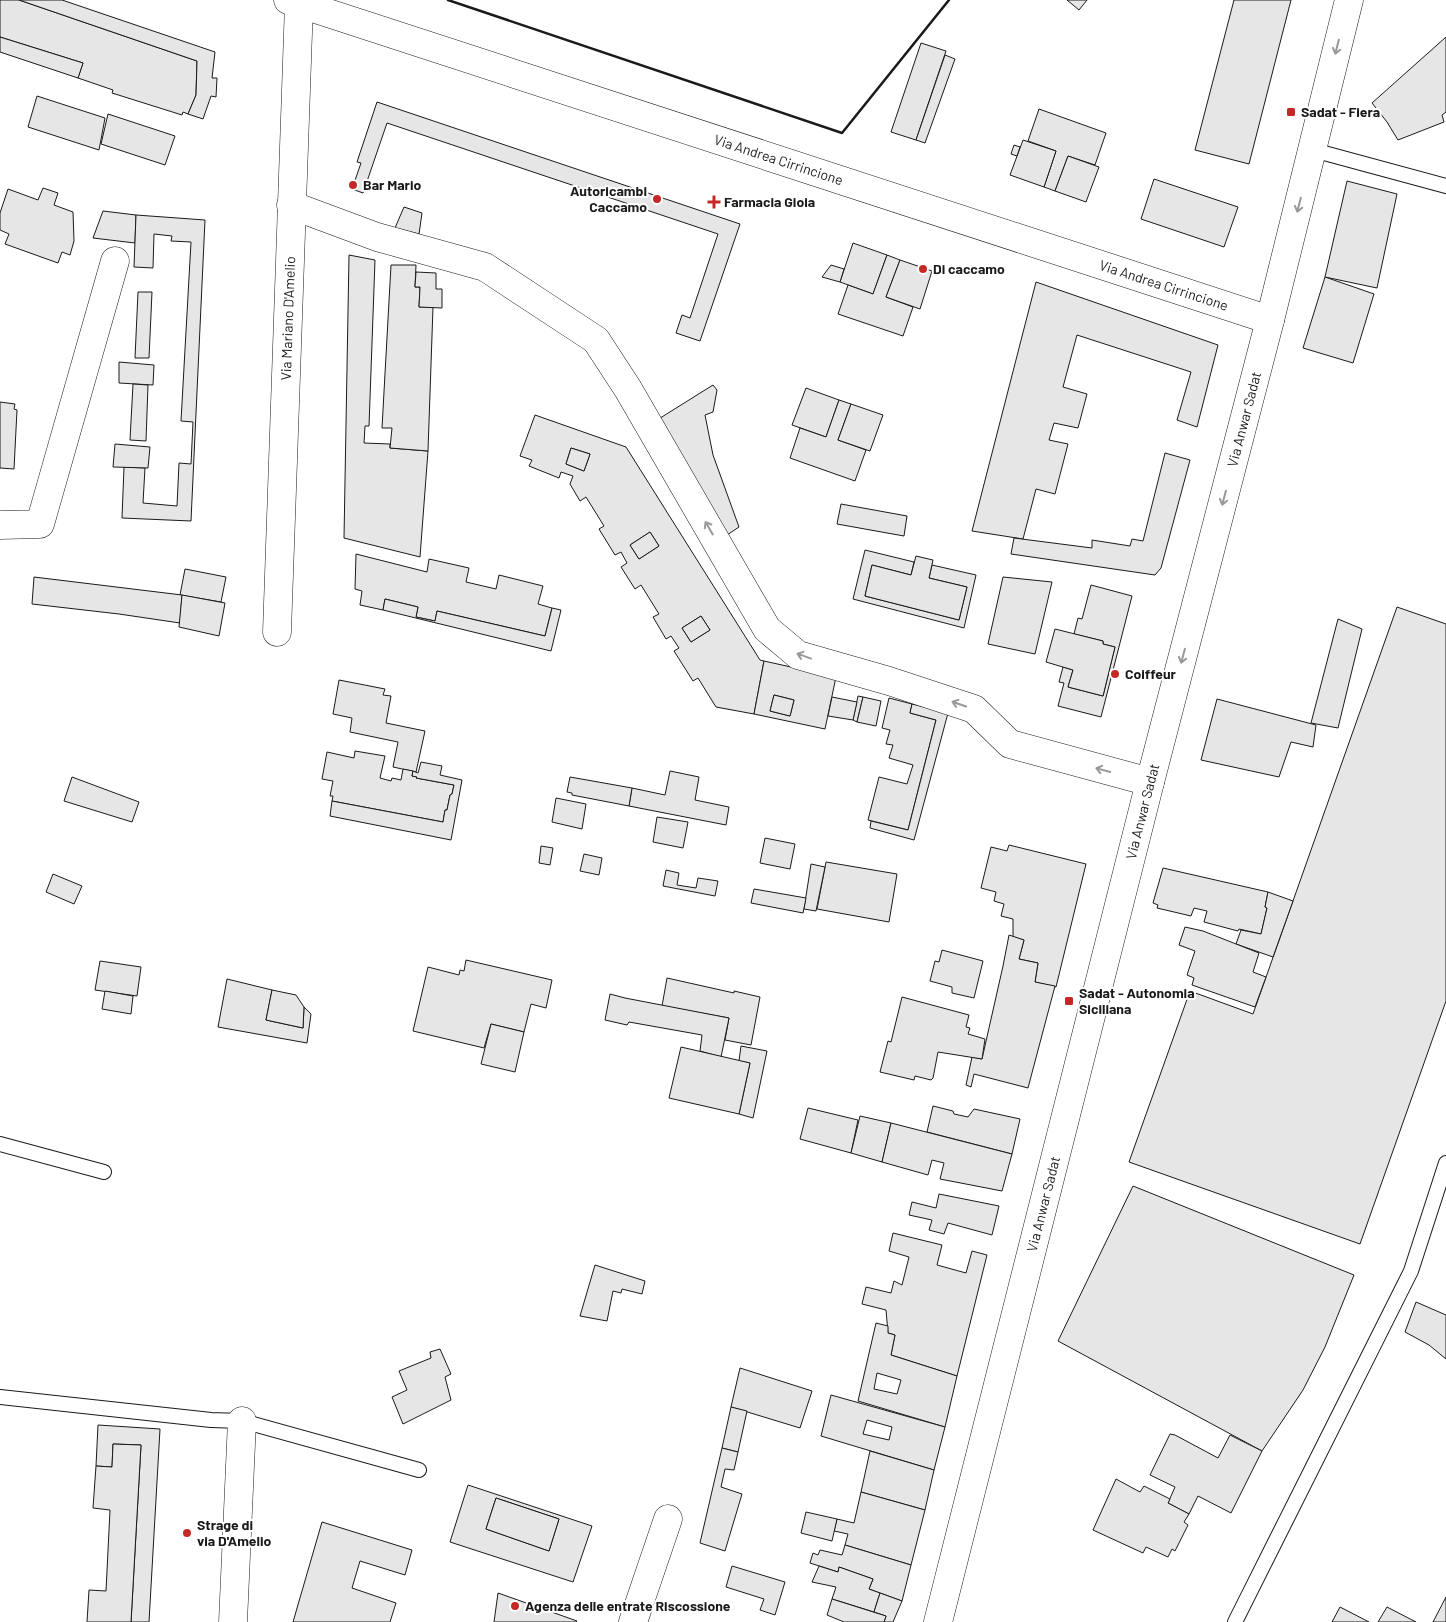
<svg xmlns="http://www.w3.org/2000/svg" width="1446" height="1622" viewBox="0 0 1446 1622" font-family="Barlow,sans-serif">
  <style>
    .building { fill: #e6e6e6; stroke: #1a1a1a; fill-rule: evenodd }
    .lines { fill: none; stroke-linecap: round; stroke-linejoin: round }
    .lane-casing { stroke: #1a1a1a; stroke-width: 16 }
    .street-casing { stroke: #1a1a1a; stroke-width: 29 }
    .secondary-casing { stroke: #1a1a1a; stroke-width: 29 }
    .lane { stroke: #fff; stroke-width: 14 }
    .street { stroke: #fff; stroke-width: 28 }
    .secondary { stroke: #fff; stroke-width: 28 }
    .wall { stroke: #1a1a1a; stroke-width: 2.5 }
    .oneway { stroke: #989898 }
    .poi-dot { fill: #c62828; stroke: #fff; stroke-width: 2 }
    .labels { text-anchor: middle; stroke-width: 4; stroke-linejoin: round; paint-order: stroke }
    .poi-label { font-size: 14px; font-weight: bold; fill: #1a1a1a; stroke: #fff; text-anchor: start }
    .street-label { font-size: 14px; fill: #1a1a1a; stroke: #fff }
  </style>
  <rect width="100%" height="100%" fill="#fff"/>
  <g class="building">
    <path d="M0,0H19L197,61L196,95L188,114L183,112L182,115L112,93L113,90L78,78L83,63L0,37Z"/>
    <path d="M19,0H62L215,52L212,78H217L216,97L211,96L203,119L188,114L196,95L197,61Z"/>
    <path d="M1067,0H1087L1079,10Z"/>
    <path d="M1234,0H1291L1249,164L1195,150Z"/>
    <path d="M0,37L83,63L78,78L0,52Z"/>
    <path d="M1446,37V112L1442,115L1444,122L1398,140L1387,122L1372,103Z"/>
    <path d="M921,43L946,51L916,140L891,132Z"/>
    <path d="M945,55L955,59L925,143L916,140Z"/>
    <path d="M37,96L105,118L99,150L28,127Z"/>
    <path d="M377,102L740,224L700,341L676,333L682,315L690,318L718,234L387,123L363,193L352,189L361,163L357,162Z"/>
    <path d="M1039,109L1106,133L1095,165L1068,156L1055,191L1044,187L1056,151L1028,141Z"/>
    <path d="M108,114L175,136L165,165L101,144Z"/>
    <path d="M1023,140L1056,151L1044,187L1010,175Z"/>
    <path d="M1014,145L1020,147L1017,156L1011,154Z"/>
    <path d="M1068,156L1099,167L1086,202L1055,191Z"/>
    <path d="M1154,179L1238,207L1224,247L1141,219Z"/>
    <path d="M1347,181L1397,194L1377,288L1325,277Z"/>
    <path d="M43,188L58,193L54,205L73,212L74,241L70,255L62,252L58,263L5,244L9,234L0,230V213L8,189L38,200Z"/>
    <path d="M404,207L422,213L419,234L395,228Z"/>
    <path d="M103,211L136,215L135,243L93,238Z"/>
    <path d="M136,215L205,220L191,521L122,518L124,467L145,468L143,503L177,506L179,463L191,464L193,422L181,421L191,242L171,241L172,236L154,234L153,268L134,267Z"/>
    <path d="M853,243L887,255L873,294L840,282Z"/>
    <path d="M349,255L375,260L369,426H365L364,443L390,444V448L428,451L420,557L344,538Z"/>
    <path d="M887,255L900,260L886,297L913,307L903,336L838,314L848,285L873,294Z"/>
    <path d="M900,260L932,271L920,309L886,297Z"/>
    <path d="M391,265H416L415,287H420L419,307H433L428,451L390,448L392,428H382Z"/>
    <path d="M831,265L844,269L840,282L822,277Z"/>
    <path d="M416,272L436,273V289H442V308L419,307L420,287H415Z"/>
    <path d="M1325,277L1374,294L1353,363L1303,348Z"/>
    <path d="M1036,282L1218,345L1197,427L1177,420L1191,372L1077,335L1063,387L1087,394L1078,428L1054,423L1049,440L1068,444L1055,494L1036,489L1023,539L972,531Z"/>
    <path d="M138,292H152L149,358H135Z"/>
    <path d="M119,362L154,365L153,385L119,383Z"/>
    <path d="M133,384L148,385L146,441L130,440Z"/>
    <path d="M713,385L717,390L713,412L705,415L713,455L739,527L727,535L657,420Z"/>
    <path d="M806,388L839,400L826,437L792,425Z"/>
    <path d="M839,400L851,404L838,440L866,450L855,481L790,458L800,428L826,437Z"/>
    <path d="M0,402L15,404L14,409L17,410L14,469L0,468Z"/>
    <path d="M851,404L883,415L870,451L838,440Z"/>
    <path d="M535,415L626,447L760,660L764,661L754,714L716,707L698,678L693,681L674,651L679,648L671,636L666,639L653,617L659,614L641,585L635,589L621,567L627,563L621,552L615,555L599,529L604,526L586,497L580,501L570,484L573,476L561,472L559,478L529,466L532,460L520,456ZM571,448L590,454L584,471L566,464ZM650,532L659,546L639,559L630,545ZM701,616L710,630L691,642L682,628Z"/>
    <path d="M115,444L150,447L148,468L113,467Z"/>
    <path d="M571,448L590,454L584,471L566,464Z"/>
    <path d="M1165,453L1190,460L1161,568L1155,575L1011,554L1014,538L1092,548V540L1130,546L1132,539L1143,541Z"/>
    <path d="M841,504L907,516L904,536L837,524Z"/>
    <path d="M650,532L659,546L639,559L630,545Z"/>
    <path d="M865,550L914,562L911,575L872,565L865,596L959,620L967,587L929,578L932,565L976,575L964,628L853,599Z"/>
    <path d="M356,554L427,572L429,559L469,568L466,582L496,589L499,575L543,586L538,604L552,608L545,636L437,611L435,621L416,617L418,607L385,599L383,610L360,605L362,591L355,589Z"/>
    <path d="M916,556L933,560L929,578L967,587L959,620L865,596L872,565L911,575Z"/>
    <path d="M185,569L226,577L221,602L180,595Z"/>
    <path d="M34,577L182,595L180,623L119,614L32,604Z"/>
    <path d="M1003,577L1052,582L1035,654L988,644Z"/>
    <path d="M1091,585L1132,596L1101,717L1058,706L1064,683L1059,682L1063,667L1073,670L1068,687L1103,696L1115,647L1103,644V641L1074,634L1078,618L1082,619Z"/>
    <path d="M182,595L225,603L219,636L179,627Z"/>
    <path d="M385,599L418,607L416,617L435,621L437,611L545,636L552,608L561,610L551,651L383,610Z"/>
    <path d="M1397,607L1446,624V1001L1360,1244L1129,1162L1190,991L1253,1014Z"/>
    <path d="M701,616L710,630L691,642L682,628Z"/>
    <path d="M1338,619L1362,629L1338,728L1311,723Z"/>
    <path d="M1055,629L1103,641V644L1115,647L1103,696L1068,687L1073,670L1046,662Z"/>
    <path d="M764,661L836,677L825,729L754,714ZM774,695L794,700L790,716L770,711Z"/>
    <path d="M339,680L385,689L383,695L391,696L386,723L425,731L416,772L393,767L398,742L350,732L352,718L333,714Z"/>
    <path d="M774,695L794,700L790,716L770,711Z"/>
    <path d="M858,696L863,697L857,722L853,720Z"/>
    <path d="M832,697L857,702L853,720L828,716Z"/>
    <path d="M863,697L881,701L876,726L857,722Z"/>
    <path d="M889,698L912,704L910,713L936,720L908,830L868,820L879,777L907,784L913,765L889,758L893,745L886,744L890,730L882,728Z"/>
    <path d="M1217,699L1316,725L1313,747L1291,742L1279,777L1201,760Z"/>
    <path d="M912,704L948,713L914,840L870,828L871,821L908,830L936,720L910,713Z"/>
    <path d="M355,751L385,756L380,778L391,781L392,778L401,780L403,769L413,771L412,776L417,777L416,778L454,785L452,794L450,795L447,810H445L443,822L332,801L333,796H330L333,781L322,779L327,752L354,758Z"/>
    <path d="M421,762L442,766L440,775L462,780L451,840L330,816L332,801L443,822L445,810H447L450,795L452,794L454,785L416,778L417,777L412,776L413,771L418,773Z"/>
    <path d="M670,771L699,777L695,800L729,807L726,825L629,806L632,788L665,795Z"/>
    <path d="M72,777L139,802L132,822L64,801Z"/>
    <path d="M570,777L632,788L629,806L572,795V793L567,792Z"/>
    <path d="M556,798L586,804L582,829L552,822Z"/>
    <path d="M657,817L688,822L683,848L653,842Z"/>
    <path d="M765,838L795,844L790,869L760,863Z"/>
    <path d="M1009,845L1086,864L1056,987L1035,982L1038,963L1019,959L1024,940L1013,937V919L1001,916L1004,904L994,901L996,892L981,888L991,847L1007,851Z"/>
    <path d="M541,846L553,848L550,865L539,863Z"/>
    <path d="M584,854L602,858L599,875L580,871Z"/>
    <path d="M826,862L897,874L889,922L817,909Z"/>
    <path d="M811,864L825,867L816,911L804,909Z"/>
    <path d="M1163,868L1268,892L1265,907L1267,908L1261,934L1239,929L1238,931L1204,922L1207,911L1194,908L1191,916L1157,908L1158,905L1153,903Z"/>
    <path d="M666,870L679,873L677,885L696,888L698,878L718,881L715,896L663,886Z"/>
    <path d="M53,874L82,886L74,904L46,892Z"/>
    <path d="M754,889L806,898L803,913L751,903Z"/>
    <path d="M1268,892L1293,901L1273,957L1236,944L1241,930L1261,934L1267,908L1265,907Z"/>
    <path d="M1185,927L1203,931L1259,953L1253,972L1266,977L1255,1007L1192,985L1194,978L1187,975L1195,951L1179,945Z"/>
    <path d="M1009,935L1024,940L1019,959L1038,963L1035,982L1055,986L1028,1088L974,1074L971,1087L966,1085L972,1057L982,1059L1003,966Z"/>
    <path d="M942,950L983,961L974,998L952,993V987L930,981L935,961L939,962Z"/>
    <path d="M466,960L552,980L546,1008L531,1004L524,1032L491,1024L484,1048L413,1031L428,967L459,975L460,970L464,971Z"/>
    <path d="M100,961L141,967L137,996L95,990Z"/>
    <path d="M667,978L734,993V991L760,997L751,1045L725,1040L729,1018L662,1006Z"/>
    <path d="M227,979L272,990L266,1020L303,1028L304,1007L311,1014L307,1043L218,1027Z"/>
    <path d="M272,990L296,995L304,1007L303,1028L266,1020Z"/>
    <path d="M105,991L133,996L131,1014L102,1009Z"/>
    <path d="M610,994L625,998L729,1018L721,1057L700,1051L702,1035L629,1022L627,1025L605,1020Z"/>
    <path d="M902,997L969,1015L966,1027L970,1028L968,1034L985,1039L982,1059L938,1052L933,1078L931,1080L915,1076L914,1080L880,1072L888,1041L891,1042Z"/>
    <path d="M491,1024L524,1032L515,1072L481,1064Z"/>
    <path d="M741,1046L767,1051L753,1118L739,1114L750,1063L739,1061Z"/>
    <path d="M681,1047L750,1063L739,1114L669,1098Z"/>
    <path d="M933,1106L953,1111L954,1114L968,1117L974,1109L1020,1119L1012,1154L927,1132Z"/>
    <path d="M808,1108L858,1120L851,1153L800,1139Z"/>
    <path d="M860,1116L891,1123L882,1162L851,1153Z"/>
    <path d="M891,1123L1012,1154L1002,1191L940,1179L944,1163L932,1160L928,1175L882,1162Z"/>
    <path d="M1133,1186L1354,1275L1325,1347L1303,1390L1262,1451L1058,1341Z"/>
    <path d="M939,1194L999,1206L992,1235L948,1223L944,1234L929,1230L932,1220L909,1215L912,1202L936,1208Z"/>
    <path d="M893,1233L942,1245L937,1265L966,1273L972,1251L987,1255L957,1376L891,1355L895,1335L888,1333L886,1310L862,1304L866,1287L891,1293L894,1281L902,1285L909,1257L889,1251Z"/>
    <path d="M595,1265L645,1281L642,1294L622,1289L621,1293L613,1291L607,1321L580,1316Z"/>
    <path d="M1416,1302L1446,1315V1359L1429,1345L1405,1332Z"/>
    <path d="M876,1323L888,1326V1333L895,1335L891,1355L957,1376L945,1427L858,1401ZM877,1373L901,1380L897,1394L874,1389Z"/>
    <path d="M440,1349L451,1374L445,1377L451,1400L403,1424L392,1397L407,1390L399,1371L431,1358L430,1352Z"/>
    <path d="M740,1368L812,1391L800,1428L731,1407Z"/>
    <path d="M831,1395L945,1427L934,1470L821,1436ZM867,1420L892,1427L889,1440L863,1434Z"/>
    <path d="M731,1407L747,1411L738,1452L722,1448Z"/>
    <path d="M98,1425L160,1429L149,1622H131L141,1445L113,1444L112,1467L96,1466Z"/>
    <path d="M1170,1434L1175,1435L1218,1458L1230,1435L1262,1451L1231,1513L1198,1496L1189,1514L1168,1503L1175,1487L1150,1475Z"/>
    <path d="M113,1444L141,1445L131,1622H87L89,1590L106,1591L110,1510L93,1508L96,1466L112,1467Z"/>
    <path d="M722,1448L738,1452L734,1470L725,1469L721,1487L742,1494L725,1551L700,1543Z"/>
    <path d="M870,1451L934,1470L925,1510L861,1492Z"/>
    <path d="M1116,1479L1140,1492L1144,1486L1170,1499L1168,1503L1189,1514L1184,1522L1188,1525L1175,1551L1172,1549L1168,1557L1146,1547L1143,1553L1093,1530Z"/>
    <path d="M468,1485L592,1526L573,1582L450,1542ZM496,1498L559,1519L549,1551L486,1529Z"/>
    <path d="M861,1492L925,1510L911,1565L845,1545L848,1534L834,1531L837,1519L854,1523Z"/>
    <path d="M496,1498L559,1519L549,1551L486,1529Z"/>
    <path d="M806,1512L837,1519L832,1541L801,1533Z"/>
    <path d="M322,1522L412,1550L405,1575L360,1561L352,1588L396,1603L390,1622H293Z"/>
    <path d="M845,1545L911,1565L902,1601L869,1589L873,1579L839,1567L838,1572L810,1563L813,1553L818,1555L820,1550L842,1555Z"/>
    <path d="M732,1566L785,1582L775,1615L760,1610L764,1599L726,1587Z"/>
    <path d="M819,1566L838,1572L839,1567L873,1579L869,1589L880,1593L874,1612L832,1599L836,1587L812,1582Z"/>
    <path d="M498,1593L577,1621L576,1622H494Z"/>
    <path d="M880,1593L902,1601L893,1622H884L886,1616L874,1612Z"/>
    <path d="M1446,1597V1622H1433Z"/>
    <path d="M832,1599L886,1616L884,1622H844L827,1615Z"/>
    <path d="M1340,1607L1369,1622H1332Z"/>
    <path d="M1387,1607L1416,1622H1378Z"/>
  </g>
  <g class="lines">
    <g class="lane-casing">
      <g id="lane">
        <path d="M1313,150L1446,186"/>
        <path d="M0,1144L104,1172"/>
        <path d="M0,1397L211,1420L242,1421L419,1470"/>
        <path d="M1235,1622L1411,1271L1446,1163"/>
      </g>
    </g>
    <g class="street-casing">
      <g id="street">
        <path id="s1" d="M288,0L1270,320"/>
        <path d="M291,205L377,237L485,267L596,340L628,389L767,629L798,655L889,681L974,709L1010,744L1150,782"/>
        <path d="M0,525L40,524L115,261"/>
        <path id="s2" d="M277,632L299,4"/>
        <path d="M233,1622L242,1421"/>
        <path d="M633,1622L668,1519"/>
      </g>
    </g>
    <g class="secondary-casing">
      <g id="secondary">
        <path id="s3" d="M938,1622L1150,782L1270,320L1349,0"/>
      </g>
    </g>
    <use href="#lane" class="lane"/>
    <use href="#street" class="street"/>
    <use href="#secondary" class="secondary"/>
    <path class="wall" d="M448,0L842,133L949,0"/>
  </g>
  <defs><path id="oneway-shaft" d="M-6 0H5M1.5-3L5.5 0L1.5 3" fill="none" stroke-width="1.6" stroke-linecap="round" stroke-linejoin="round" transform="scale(1.25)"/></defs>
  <g class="oneway">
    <use href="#oneway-shaft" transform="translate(1337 47) rotate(104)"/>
    <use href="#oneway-shaft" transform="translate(1299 205) rotate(104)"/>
    <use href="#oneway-shaft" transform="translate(1224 498) rotate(105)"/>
    <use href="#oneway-shaft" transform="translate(709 528) rotate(-120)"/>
    <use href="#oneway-shaft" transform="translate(804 656) rotate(-160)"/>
    <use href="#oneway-shaft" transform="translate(1183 656) rotate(105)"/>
    <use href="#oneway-shaft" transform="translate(959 704) rotate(-161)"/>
    <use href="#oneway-shaft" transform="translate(1103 770) rotate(-165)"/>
  </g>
  <g class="poi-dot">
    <rect x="1286" y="107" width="10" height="10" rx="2.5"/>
    <circle cx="353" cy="185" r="5"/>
    <circle cx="657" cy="199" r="5"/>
    <path d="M711.5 194.5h5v5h5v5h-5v5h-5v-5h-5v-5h5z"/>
    <circle cx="923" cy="269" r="5"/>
    <circle cx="1115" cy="674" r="5"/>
    <rect x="1064" y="996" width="10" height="10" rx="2.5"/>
    <circle cx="187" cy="1533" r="5"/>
    <circle cx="515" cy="1606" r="5"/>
  </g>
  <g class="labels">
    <g class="poi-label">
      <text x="1301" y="117">Sadat - Fiera</text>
      <text x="363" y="190">Bar Mario</text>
      <text x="647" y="196" text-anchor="end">Autoricambi<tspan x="647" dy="16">Caccamo</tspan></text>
      <text x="724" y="207">Farmacia Gioia</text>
      <text x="933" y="274">Di caccamo</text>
      <text x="1125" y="679">Coiffeur</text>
      <text x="1079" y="998">Sadat - Autonomia<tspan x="1079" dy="16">Siciliana</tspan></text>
      <text x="197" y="1530">Strage di<tspan x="197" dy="16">via D'Amelio</tspan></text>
      <text x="525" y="1611">Agenza delle entrate Riscossione</text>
    </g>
    <g class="street-label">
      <text dy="5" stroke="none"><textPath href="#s1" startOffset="516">Via Andrea Cirrincione</textPath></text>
      <text dy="5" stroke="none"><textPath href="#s1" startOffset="921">Via Andrea Cirrincione</textPath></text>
      <text dy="5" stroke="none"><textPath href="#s2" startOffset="314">Via Mariano D'Amelio</textPath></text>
      <text dy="5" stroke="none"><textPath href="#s3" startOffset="1241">Via Anwar Sadat</textPath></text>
      <text dy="5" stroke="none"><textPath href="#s3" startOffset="836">Via Anwar Sadat</textPath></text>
      <text dy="5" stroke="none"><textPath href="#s3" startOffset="431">Via Anwar Sadat</textPath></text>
    </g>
  </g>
</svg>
